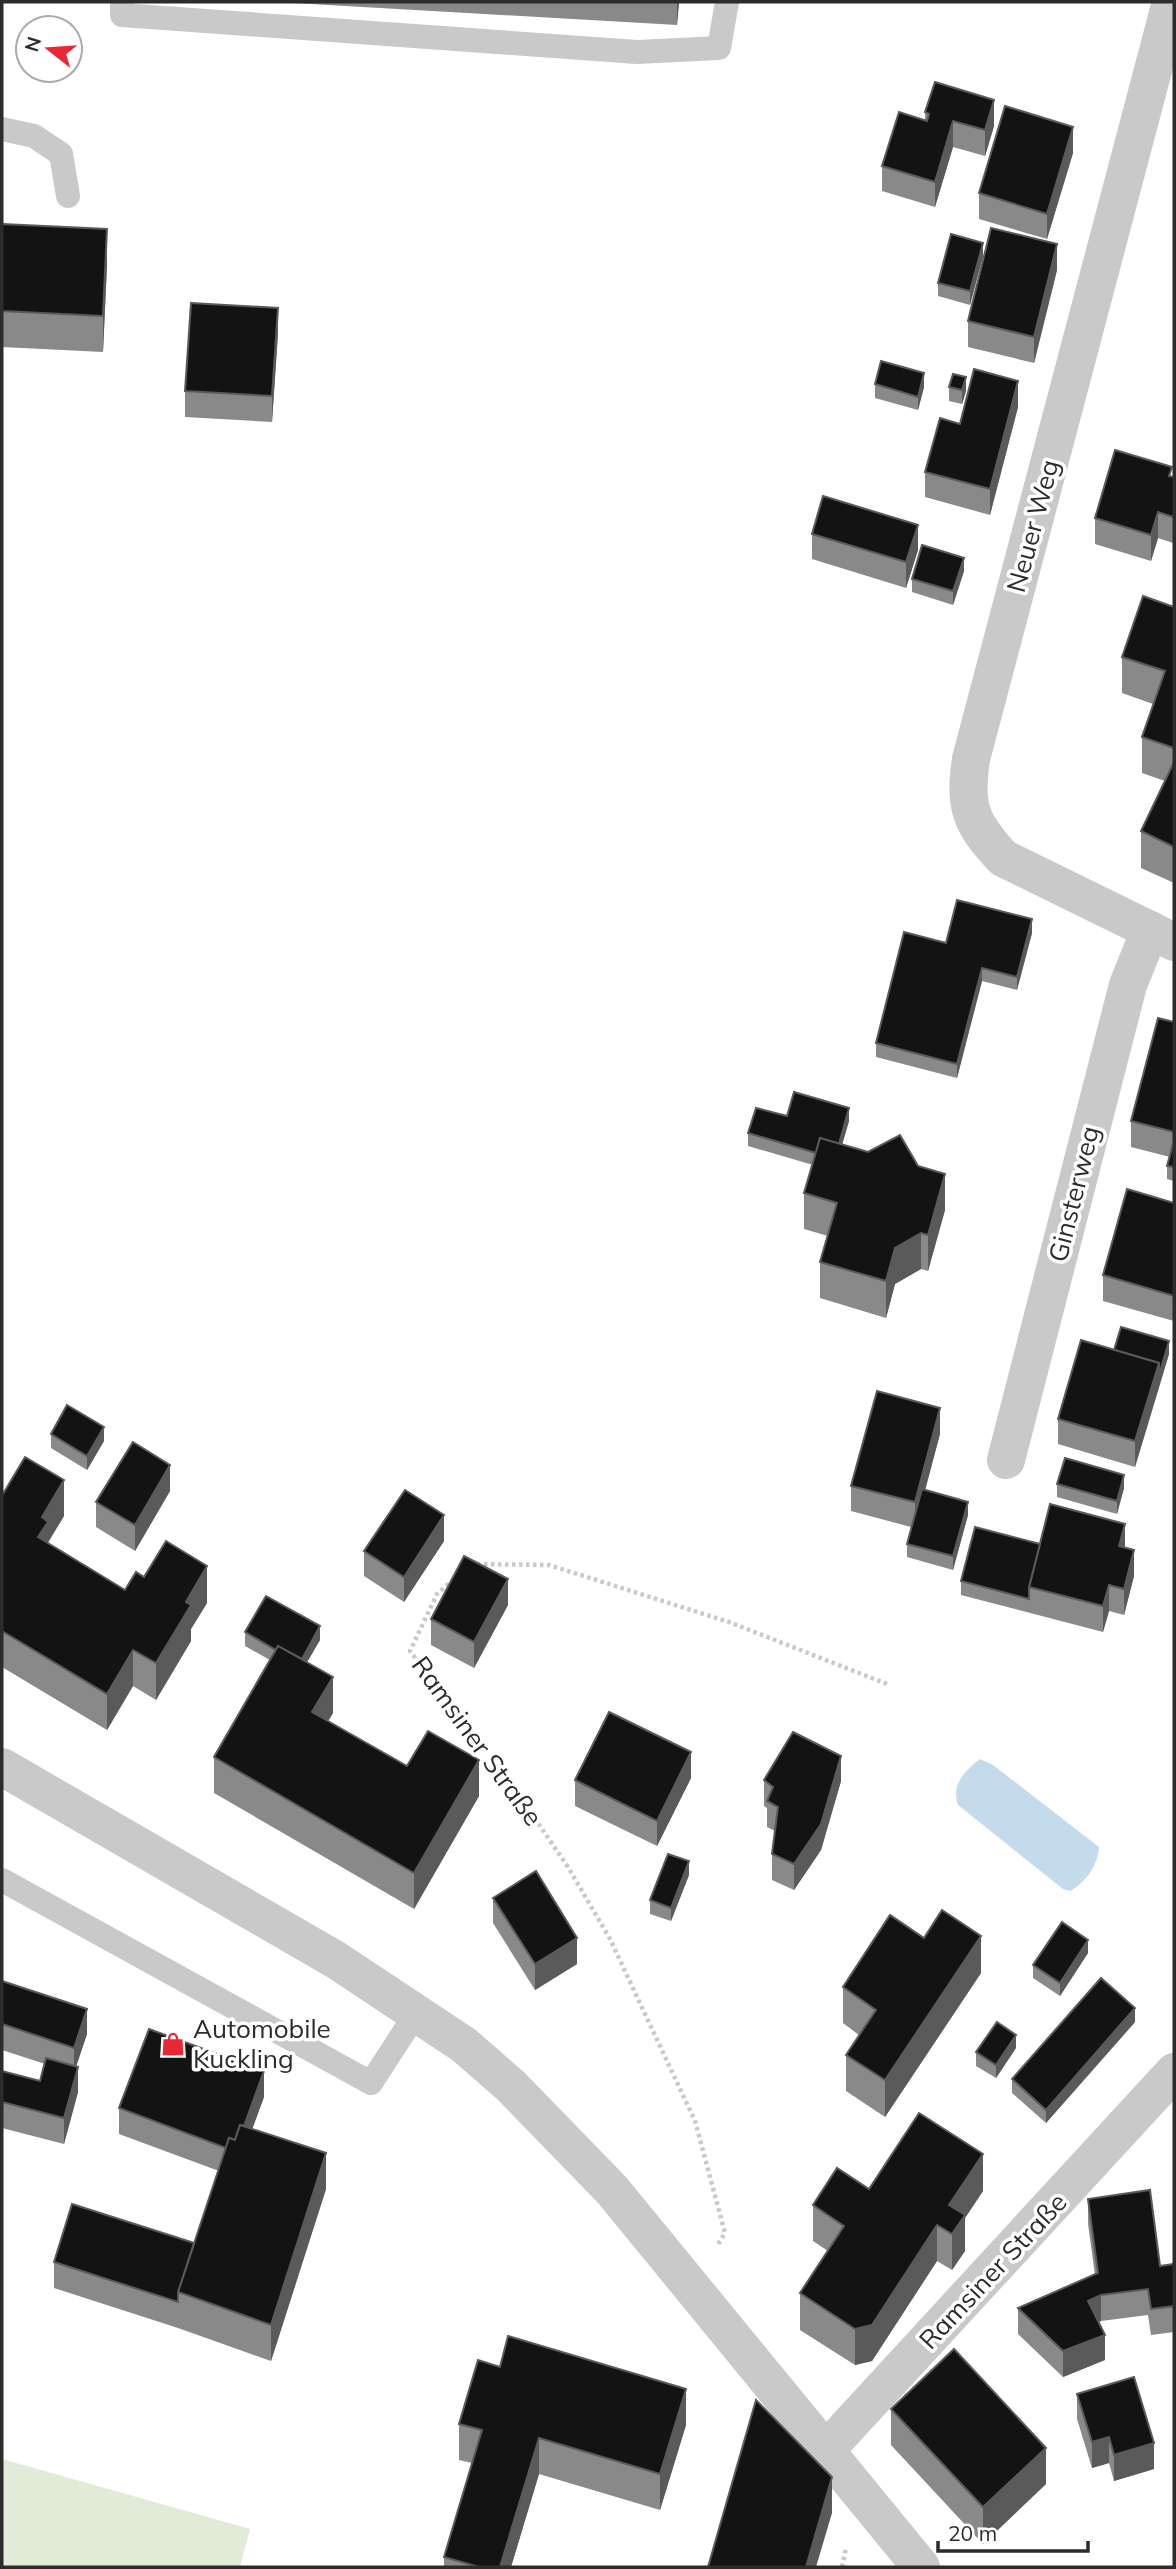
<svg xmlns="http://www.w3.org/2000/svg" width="1176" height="2569" viewBox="0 0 1176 2569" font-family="Mulish,sans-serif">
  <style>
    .green { fill: #e2ead8 }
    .water { fill: #c3dbeb }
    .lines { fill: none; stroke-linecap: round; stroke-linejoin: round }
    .path { stroke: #c9c9c9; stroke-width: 4.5; stroke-dasharray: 3.5 3.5; stroke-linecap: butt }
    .lane { stroke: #c9c9c9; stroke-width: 24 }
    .street { stroke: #c9c9c9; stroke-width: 38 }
    .wall { fill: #898989 }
    .shaded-wall { fill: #5a5a5a }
    .building { fill: #131313; stroke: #5a5a5a; stroke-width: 2 }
    .labels { text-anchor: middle; stroke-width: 7; stroke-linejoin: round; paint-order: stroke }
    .street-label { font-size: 26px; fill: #2c2c2c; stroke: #fff }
    .poi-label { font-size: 26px; fill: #2c2c2c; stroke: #fff; text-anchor: start }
  </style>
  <rect width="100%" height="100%" fill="#fff"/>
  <path class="green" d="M2,2459L250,2529L240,2567H2Z"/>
  <path class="water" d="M980,1759L993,1765L1099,1847C1098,1865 1086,1882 1070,1891L1063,1889L958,1805C951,1784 964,1772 980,1759Z"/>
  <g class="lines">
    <g class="path">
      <path d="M470,1564L549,1565L729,1622L887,1684"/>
      <path d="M454,1579L437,1594L410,1651L497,1763L568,1867L610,1939L695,2121L725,2233L717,2246"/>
      <path d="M842,2567L846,2548"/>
    </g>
    <g class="lane">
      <path d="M122,2V15L637,52L719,48L727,2"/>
      <path d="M2,129L34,136L61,154L68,196"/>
      <path d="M2,1880L371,2083L417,2012"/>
    </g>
    <g class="street">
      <path d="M1171,2L971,759C964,806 970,823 1003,858L1174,942"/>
      <path d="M1006,1460L1128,985L1150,930"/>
      <path d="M2,1767L336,1960L464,2045L511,2086L612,2190L921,2567"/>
      <path d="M826,2450L1174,2072"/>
    </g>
  </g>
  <g class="wall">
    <path d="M276,2H679L677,25Z"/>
    <path d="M925,112L994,126L985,156L953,147L935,207L882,191V166L925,120Z"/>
    <path d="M1073,153L1047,239L979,219V193Z"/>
    <path d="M2,224L107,265L103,352L2,347Z"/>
    <path d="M983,256L970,305L938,296V283Z"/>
    <path d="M1057,270L1034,363L968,347V321Z"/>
    <path d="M278,333L272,422L185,417V391Z"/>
    <path d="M875,384L924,387L918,410L875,398Z"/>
    <path d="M949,387L966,391L962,404L949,401Z"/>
    <path d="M1018,407L990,515L925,497V472L960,424Z"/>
    <path d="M1172,476L1174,477V538L1173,543L1158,538L1151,561L1095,544V518Z"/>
    <path d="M812,534L918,550L906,588L812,559Z"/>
    <path d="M964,571L953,605L912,592V579Z"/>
    <path d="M1174,607V883L1141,868V831L1165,781L1142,773V737L1153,704L1122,693V657Z"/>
    <path d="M1032,933L1017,990L982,981L957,1078L876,1057V1043L946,943Z"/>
    <path d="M1174,1022V1181L1167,1179V1166L1170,1157L1131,1147V1121Z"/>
    <path d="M787,1116L849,1121L842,1145L918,1166L945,1210L928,1271L921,1269L895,1284L886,1318L820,1298V1262L828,1236L804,1229V1193L813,1165L748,1146V1133Z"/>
    <path d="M1174,1203V1321L1103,1301V1275Z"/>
    <path d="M1114,1350L1169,1354L1135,1467L1058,1444V1419Z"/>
    <path d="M51,1434L104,1441L87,1470L51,1448Z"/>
    <path d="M940,1434L925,1490L968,1515L953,1570L907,1557V1544L911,1527L851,1511V1486Z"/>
    <path d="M1057,1484L1124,1488L1117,1514L1057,1497Z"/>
    <path d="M170,1491L135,1551L96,1527V1502Z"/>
    <path d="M2,1493L64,1516L48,1543L125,1590L144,1577L207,1603L191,1629V1641L156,1700L133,1686L107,1730L2,1667Z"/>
    <path d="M444,1541L404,1602L364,1576V1551Z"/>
    <path d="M1040,1544L1125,1548L1134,1576L1124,1615L1109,1611L1103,1632L961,1595V1581Z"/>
    <path d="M508,1605L474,1668L431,1645V1619Z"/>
    <path d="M245,1632L320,1640L307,1662L333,1713L328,1721L407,1766L479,1796L414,1909L214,1793V1757L270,1660L245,1646Z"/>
    <path d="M691,1778L657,1846L575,1806V1780Z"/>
    <path d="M764,1780L841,1781L821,1850L794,1890L772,1880V1854L775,1831L767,1827V1808L764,1806Z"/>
    <path d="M689,1875L671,1921L650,1914V1900Z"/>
    <path d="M493,1898L577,1964L535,1990L493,1923Z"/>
    <path d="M924,1938L981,1973L885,2117L846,2091V2055L859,2035L843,2023V1987Z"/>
    <path d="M1088,1953L1060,1996L1033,1978V1965Z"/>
    <path d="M2,1981L87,2034L76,2066L78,2092L64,2144L2,2128V2071L40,2081L45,2064L2,2050Z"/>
    <path d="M1135,2022L1046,2123L1012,2093V2079Z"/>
    <path d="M1016,2048L996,2078L976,2066V2052Z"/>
    <path d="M264,2097L252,2128L326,2189L271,2361L178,2328L54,2288V2262L194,2243L219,2171L119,2134V2108Z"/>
    <path d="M869,2189L983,2191L965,2218V2251L952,2270L937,2261L872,2361L855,2365L800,2330V2293L828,2251L813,2241V2205Z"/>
    <path d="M1088,2199L1160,2266L1174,2264V2332L1151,2335L1148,2315L1101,2321L1099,2322L1105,2360L1063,2377L1018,2334V2308L1095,2275L1088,2224Z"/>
    <path d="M1077,2394L1154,2469L1114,2481L1109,2463L1092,2468L1077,2419Z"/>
    <path d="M891,2409L1046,2484L983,2544L891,2445Z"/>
    <path d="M459,2424L686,2425L660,2510L539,2474L511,2567H444V2557L472,2463L459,2460Z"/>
  </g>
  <g class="shaded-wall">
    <path d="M677,2H679L677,25Z"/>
    <path d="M994,100V126L985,156V130Z"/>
    <path d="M953,121V147L935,207V182Z"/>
    <path d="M1073,127V153L1047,239V214Z"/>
    <path d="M107,229V265L103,352V316Z"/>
    <path d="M983,243V256L970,305V291Z"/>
    <path d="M1057,244V270L1034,363V337Z"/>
    <path d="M278,308V333L272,422V396Z"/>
    <path d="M924,373V387L918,410V397Z"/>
    <path d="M966,377V391L962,404V390Z"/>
    <path d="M1018,381V407L990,515V489Z"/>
    <path d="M1158,512V538L1151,561V535Z"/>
    <path d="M1174,513V538L1173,543V517Z"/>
    <path d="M918,525V550L906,588V562Z"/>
    <path d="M964,558V571L953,605V591Z"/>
    <path d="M1032,919V933L1017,990V977Z"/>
    <path d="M982,968V981L957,1078V1064Z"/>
    <path d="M849,1108V1121L834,1172V1158Z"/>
    <path d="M945,1174V1210L928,1271V1235Z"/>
    <path d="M921,1233V1269L895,1284L886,1318V1281L895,1248Z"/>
    <path d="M1169,1341V1354L1135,1467V1441L1159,1363Z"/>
    <path d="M940,1408V1434L915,1528V1502Z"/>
    <path d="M104,1427V1441L87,1470V1456Z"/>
    <path d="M170,1465V1491L135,1551V1525Z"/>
    <path d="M1124,1475V1488L1117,1514V1501Z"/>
    <path d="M64,1480V1516L48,1542V1558L38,1537L42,1517Z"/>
    <path d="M968,1502V1515L953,1570V1556Z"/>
    <path d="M444,1515V1541L404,1602V1577Z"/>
    <path d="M1125,1524V1550L1119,1546Z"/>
    <path d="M1134,1550V1576L1124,1615V1589Z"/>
    <path d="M207,1566V1603L191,1629V1641L156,1700V1663L186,1602Z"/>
    <path d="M508,1579V1605L474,1668V1642Z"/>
    <path d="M1109,1585V1611L1103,1632V1606Z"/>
    <path d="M320,1626V1640L299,1676V1663Z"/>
    <path d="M133,1650V1686L107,1730V1694Z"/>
    <path d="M333,1677V1713L312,1748V1712Z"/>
    <path d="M691,1752V1778L657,1846V1821Z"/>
    <path d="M841,1756V1781L821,1850L794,1890V1864Z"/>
    <path d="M479,1760V1796L414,1909V1873Z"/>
    <path d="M689,1861V1875L671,1921V1908Z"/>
    <path d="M981,1936V1973L885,2117V2080Z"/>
    <path d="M577,1938V1964L535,1990V1964Z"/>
    <path d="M1088,1940V1953L1060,1996V1983Z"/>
    <path d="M1135,2008V2022L1046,2123V2110Z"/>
    <path d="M87,2009V2034L74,2073V2048Z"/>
    <path d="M1016,2035V2048L996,2078V2065Z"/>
    <path d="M78,2067V2092L64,2144V2118Z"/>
    <path d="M264,2071V2097L235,2177V2151Z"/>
    <path d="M326,2153V2189L271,2361V2325Z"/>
    <path d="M983,2154V2191L965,2218V2251L952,2270V2234L949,2205Z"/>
    <path d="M937,2225V2261L872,2361L855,2365V2329Z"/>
    <path d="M1101,2295V2321L1088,2326V2301Z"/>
    <path d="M1105,2335V2360L1063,2377V2351Z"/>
    <path d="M686,2389V2425L660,2510V2474Z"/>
    <path d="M1109,2437V2463L1092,2468V2442Z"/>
    <path d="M539,2438V2474L511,2567H500Z"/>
    <path d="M1154,2443V2469L1114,2481V2455Z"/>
    <path d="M1046,2448V2484L983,2544V2507Z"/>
    <path d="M832,2477V2513L816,2567H806Z"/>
  </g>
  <g class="building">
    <path d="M935,82L994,100L985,130L953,121L935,182L882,166L899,112L927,121L929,114L925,112Z"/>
    <path d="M1005,106L1073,127L1047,214L979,193Z"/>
    <path d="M2,224L107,229L103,316L2,311Z"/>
    <path d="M991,228L1057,244L1034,337L968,321Z"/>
    <path d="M951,234L983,243L970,291L938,283Z"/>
    <path d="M191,303L278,308L272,396L185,391Z"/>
    <path d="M881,361L924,373L918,397L875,384Z"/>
    <path d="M974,369L1018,381L990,489L925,472L940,418L960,424Z"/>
    <path d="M953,374L966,377L962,390L949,387Z"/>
    <path d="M1115,450L1172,467L1169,476L1174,477V513L1173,517L1158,512L1151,535L1095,518Z"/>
    <path d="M823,496L918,525L906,562L812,534Z"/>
    <path d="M922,545L964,558L953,591L912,579Z"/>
    <path d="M1143,596L1174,607V748L1142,737L1165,671L1122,657Z"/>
    <path d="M1174,762V847L1141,831Z"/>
    <path d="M957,900L1032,919L1017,977L982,968L957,1064L876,1043L904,932L946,943Z"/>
    <path d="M1158,1018L1174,1022V1132L1131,1121Z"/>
    <path d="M794,1092L849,1108L839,1144L820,1138L816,1153L748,1133L756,1108L787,1116Z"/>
    <path d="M900,1135L918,1166L945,1174L928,1235L921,1233L895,1248L886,1281L820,1262L837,1203L804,1193L820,1138L868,1152Z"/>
    <path d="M1173,1144H1174V1167L1167,1166Z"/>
    <path d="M1127,1189L1174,1203V1296L1103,1275Z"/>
    <path d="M1121,1327L1169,1341L1159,1375V1363L1114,1350Z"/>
    <path d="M1081,1340L1159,1363L1135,1441L1058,1419Z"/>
    <path d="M877,1391L940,1408L915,1502L851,1486Z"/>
    <path d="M67,1405L104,1427L87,1456L51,1434Z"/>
    <path d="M133,1442L170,1465L135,1525L96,1502Z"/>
    <path d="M25,1457L64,1480L42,1517L48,1522L38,1537L125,1590L136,1572L144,1577L166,1541L207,1566L186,1602L191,1605L156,1663L133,1650L107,1694L2,1631V1493L3,1494Z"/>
    <path d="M1065,1458L1124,1475L1117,1501L1057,1484Z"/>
    <path d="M922,1489L968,1502L953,1556L907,1544Z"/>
    <path d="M405,1490L444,1515L404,1577L364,1551Z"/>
    <path d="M1050,1504L1125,1524L1119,1546L1134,1550L1124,1589L1109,1585L1103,1606L1029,1587Z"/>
    <path d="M975,1527L1040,1544L1029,1587V1599L961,1581Z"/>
    <path d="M464,1556L508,1579L474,1642L431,1619Z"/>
    <path d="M266,1596L320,1626L302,1659L278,1646L276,1650L245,1632Z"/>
    <path d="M278,1646L333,1677L312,1712L407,1766L428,1731L479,1760L414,1873L214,1757Z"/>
    <path d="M609,1712L691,1752L657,1821L575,1780Z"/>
    <path d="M793,1732L841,1756L821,1824L794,1864L772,1854L778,1807L767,1801L773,1787L764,1780Z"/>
    <path d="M668,1854L689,1861L671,1908L650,1900Z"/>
    <path d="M536,1871L577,1938L535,1964L493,1898Z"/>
    <path d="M942,1910L981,1936L885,2080L846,2055L876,2010L843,1987L890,1915L924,1938Z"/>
    <path d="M1062,1922L1088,1940L1060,1983L1033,1965Z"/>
    <path d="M1101,1978L1135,2008L1046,2110L1012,2079Z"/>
    <path d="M2,1981L87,2009L74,2048L2,2024Z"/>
    <path d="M997,2022L1016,2035L996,2065L976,2052Z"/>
    <path d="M149,2029L264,2071L244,2126L240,2125L235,2140L229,2138L226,2148L119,2108Z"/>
    <path d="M46,2058L78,2067L64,2118L2,2102V2071L40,2081Z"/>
    <path d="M919,2113L983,2154L949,2205L965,2215L952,2234L937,2225L872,2325L855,2329L800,2293L844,2226L813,2205L837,2168L869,2189Z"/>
    <path d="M240,2125L326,2153L271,2325L178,2292L229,2138L235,2140Z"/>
    <path d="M1150,2190L1160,2266L1174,2264V2306L1151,2309L1148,2289L1101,2295L1088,2301L1105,2335L1063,2351L1018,2308L1098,2273L1088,2199Z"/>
    <path d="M72,2204L194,2243L178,2292V2302L54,2262Z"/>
    <path d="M508,2336L686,2389L660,2474L539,2438L500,2567H479L444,2557L482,2430L459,2424L478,2360L500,2367Z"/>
    <path d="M954,2349L1046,2448L983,2507L891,2409Z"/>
    <path d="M1134,2377L1154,2443L1114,2455L1109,2437L1092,2442L1077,2394Z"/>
    <path d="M756,2400L832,2477L806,2567H708Z"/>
  </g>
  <defs>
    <g id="shop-bare" transform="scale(1.89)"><path d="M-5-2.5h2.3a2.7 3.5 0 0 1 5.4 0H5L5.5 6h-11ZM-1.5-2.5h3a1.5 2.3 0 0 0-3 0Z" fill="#e92735" stroke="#fff" stroke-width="2.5" paint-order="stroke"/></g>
  </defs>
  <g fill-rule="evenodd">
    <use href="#shop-bare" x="173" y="2044"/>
  </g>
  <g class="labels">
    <g class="street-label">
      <text transform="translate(1033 526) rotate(-75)" y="9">Neuer Weg</text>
      <text transform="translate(1074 1194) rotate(-76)" y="9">Ginsterweg</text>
      <text transform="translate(477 1741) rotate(54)" y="9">Ramsiner Straße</text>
      <text transform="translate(993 2271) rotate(-47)" y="9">Ramsiner Straße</text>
    </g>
    <g class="poi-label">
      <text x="193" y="2038">Automobile<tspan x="193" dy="30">Kuckling</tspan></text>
    </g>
  </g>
  <rect width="1176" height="2569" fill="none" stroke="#2c2c2c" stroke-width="7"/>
  <g transform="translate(49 49) rotate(287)"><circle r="33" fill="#ffffff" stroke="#ababab" stroke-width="2"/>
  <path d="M0-5L12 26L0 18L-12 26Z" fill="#e92735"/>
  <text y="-10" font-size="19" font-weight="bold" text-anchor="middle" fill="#2c2c2c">N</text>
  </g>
  <path d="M938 2541v10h150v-10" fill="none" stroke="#2c2c2c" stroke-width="3.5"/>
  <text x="948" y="2541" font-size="21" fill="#2c2c2c" stroke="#ffffff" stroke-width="5" paint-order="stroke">20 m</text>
</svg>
